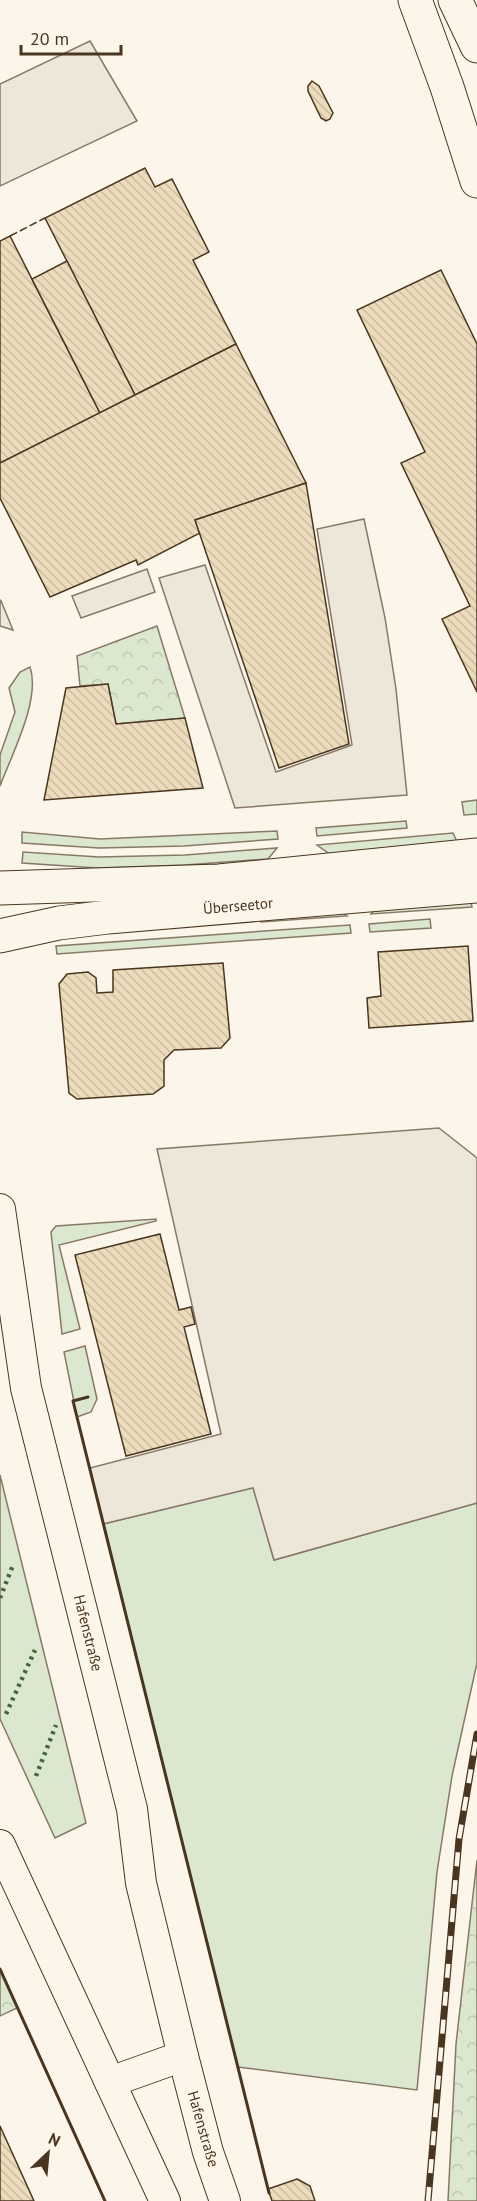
<svg xmlns="http://www.w3.org/2000/svg" width="477" height="2201" viewBox="0 0 477 2201" font-family="'PT Sans',sans-serif">
  <style>
    .grass { fill: #dce7d0; stroke: #887966; stroke-width: 1.5 }
    .forest { fill: url(#forest-crowns); stroke: #887966; stroke-width: 1.5 }
    .parking { fill: #ede7d9; stroke: #887966; stroke-width: 1.5 }
    .building { fill: url(#building-back-hatch); stroke: #4a3520; stroke-width: 1.5 }
    .lines { fill: none; stroke-linecap: round; stroke-linejoin: round }
    .minor-casing { stroke: #4a3520; stroke-width: 32 }
    .tertiary-casing { stroke: #4a3520; stroke-width: 35 }
    .minor { stroke: #fbf6e9; stroke-width: 30 }
    .tertiary { stroke: #fbf6e9; stroke-width: 33 }
    .rail-casing { stroke: #4a3520; stroke-width: 7 }
    .rail { stroke: #fbf6e9; stroke-width: 4.5; stroke-dasharray: 14; stroke-linecap: butt }
    .hedge { stroke: #436837; stroke-width: 4.5; stroke-dasharray: 3 4.5; stroke-linecap: butt }
    .fence { stroke: #4a3520; stroke-width: 1.5; stroke-dasharray: 8 3; stroke-linecap: butt }
    .wall { stroke: #4a3520; stroke-width: 3 }
    .labels { text-anchor: middle; stroke-width: 4.5; stroke-linejoin: round; paint-order: stroke }
    .street-label { font-size: 15px; fill: #4a3520; stroke: #fbf6e9 }
  </style>
  <defs>
    <pattern id="forest-crowns" width="20" height="18" patternUnits="userSpaceOnUse" patternTransform="scale(1.5)"><rect width="20" height="18" fill="#dce7d0"/><path d="M2 6a3 3 0 1 1 6 0M12 15a3 3 0 1 1 6 0" fill="none" stroke="#bec7b2"/></pattern>
    <pattern id="building-back-hatch" width="6" height="6" patternUnits="userSpaceOnUse" patternTransform="scale(1.5)"><rect width="6" height="6" fill="#ecdcbc"/><path d="M-1 5l2 2M0 0l6 6M5-1l2 2" fill="none" stroke="#ccbda1"/></pattern>
  </defs>
  <rect width="100%" height="100%" fill="#fbf6e9"/>
  <g class="grass">
    <path d="M30,667C41,699 12,754 0,786V755L15,712L9,688L20,672Z"/>
    <path d="M477,800V814L464,815L462,802Z"/>
    <path d="M406,821L407,828L317,836L316,828Z"/>
    <path d="M277,831L278,839L184,846L99,848L22,843V832L100,839Z"/>
    <path d="M453,833L458,844L331,855L317,845Z"/>
    <path d="M277,848L268,859L185,865L97,868L22,863L23,852L99,857L185,855Z"/>
    <path d="M470,896L472,907L371,914L381,902Z"/>
    <path d="M334,906L347,916L261,922V912Z"/>
    <path d="M430,919L431,928L370,932L369,924Z"/>
    <path d="M350,925L351,933L57,954L56,946Z"/>
    <path d="M156,1219V1221L59,1245L80,1329L62,1334L51,1232L56,1226Z"/>
    <path d="M85,1346L97,1399L91,1412L77,1417L64,1352Z"/>
    <path d="M0,1475L86,1823L55,1838L0,1719Z"/>
    <path d="M253,1487L274,1560L477,1503V1663L452,1776L437,1872L417,2090L238,2067L103,1524Z"/>
  </g>
  <g class="forest">
    <path d="M157,626L185,718L116,724L108,684L80,686L77,656Z"/>
    <path d="M477,1860V2201H448L456,2044Z"/>
    <path d="M0,1969L17,2008L0,2016Z"/>
  </g>
  <g class="parking">
    <path d="M90,41L137,121L0,186V84Z"/>
    <path d="M364,519L385,618L396,689L407,795L235,808L159,578L205,565L276,772L352,745L317,529Z"/>
    <path d="M147,569L155,592L81,618L72,596Z"/>
    <path d="M0,600L1,601L13,630L0,626Z"/>
    <path d="M439,1128L477,1158V1503L274,1560L253,1488L103,1524L90,1468L221,1434L157,1149Z"/>
  </g>
  <g class="building">
    <path d="M312,81L319,86L333,113L330,119L326,121L321,118L308,91V86Z"/>
    <path d="M145,168L155,187L172,179L209,252L193,260L236,344L135,395L45,218Z"/>
    <path d="M10,236L100,413L0,463V241Z"/>
    <path d="M67,261L135,395L100,413L32,279Z"/>
    <path d="M441,270L477,344V692L442,619L470,606L401,463L425,452L357,310Z"/>
    <path d="M236,344L306,483L195,520L200,533L138,565L136,560L50,597L0,498V463Z"/>
    <path d="M306,483L349,744L279,768L195,520Z"/>
    <path d="M108,684L116,724L185,718L203,788L44,800L66,688Z"/>
    <path d="M468,946L473,1021L369,1028L367,998L381,996L378,952Z"/>
    <path d="M223,963L230,1038L221,1048L174,1050L164,1060V1086L153,1094L77,1099L69,1093L59,984L67,974L88,972L96,978L97,993L113,992V970Z"/>
    <path d="M160,1234L179,1310L191,1307L195,1324L184,1327L211,1434L126,1456L75,1255Z"/>
    <path d="M0,2126L34,2201H0Z"/>
    <path d="M297,2179L310,2186L315,2201H272L268,2189Z"/>
  </g>
  <g class="lines">
    <g class="minor-casing">
      <g id="minor">
        <path d="M0,1209L26,1388L132,1809L141,1883L183,2056L208,2152L225,2201"/>
        <path d="M0,1845L165,2201"/>
        <path d="M110,2082L183,2056"/>
      </g>
    </g>
    <g class="tertiary-casing">
      <g id="tertiary">
        <path d="M415,0L447,87L477,181"/>
        <path d="M455,0L477,46"/>
        <path d="M0,888L219,881L477,855"/>
        <path d="M0,936L59,923L108,917L477,886"/>
      </g>
    </g>
    <use href="#minor" class="minor"/>
    <use href="#tertiary" class="tertiary"/>
    <g class="rail-casing">
      <path id="rail" d="M428,2201L459,1839L477,1734"/>
    </g>
    <use href="#rail" class="rail"/>
    <g class="hedge">
      <path d="M0,1598L13,1565"/>
      <path d="M6,1714L35,1650"/>
      <path d="M36,1776L56,1725"/>
    </g>
    <path class="fence" d="M10,236L45,218"/>
    <g class="wall">
      <path d="M88,1397L73,1401L269,2193"/>
      <path d="M0,1969L105,2201"/>
    </g>
  </g>
  <g class="labels">
    <g class="street-label">
      <text transform="translate(238 906) rotate(-5)" y="5">Überseetor</text>
      <text transform="translate(88 1633) rotate(76)" y="5">Hafenstraße</text>
      <text transform="translate(203 2129) rotate(74)" y="5">Hafenstraße</text>
    </g>
  </g>
  <g transform="translate(48 2153) rotate(26)" stroke="#fbf6e9" stroke-width="4.5" paint-order="stroke">
  <path d="M0-4.5L10 22L0 15L-10 22Z" fill="#4a3520"/>
  <text y="-9" font-size="16" font-weight="bold" text-anchor="middle" fill="#4a3520">N</text>
  </g>
  <path d="M21 45v9h100v-9" fill="none" stroke="#4a3520" stroke-width="3"/>
  <text x="30" y="45" font-size="18" fill="#4a3520" stroke="#fbf6e9" stroke-width="4.5" paint-order="stroke">20 m</text>
</svg>
